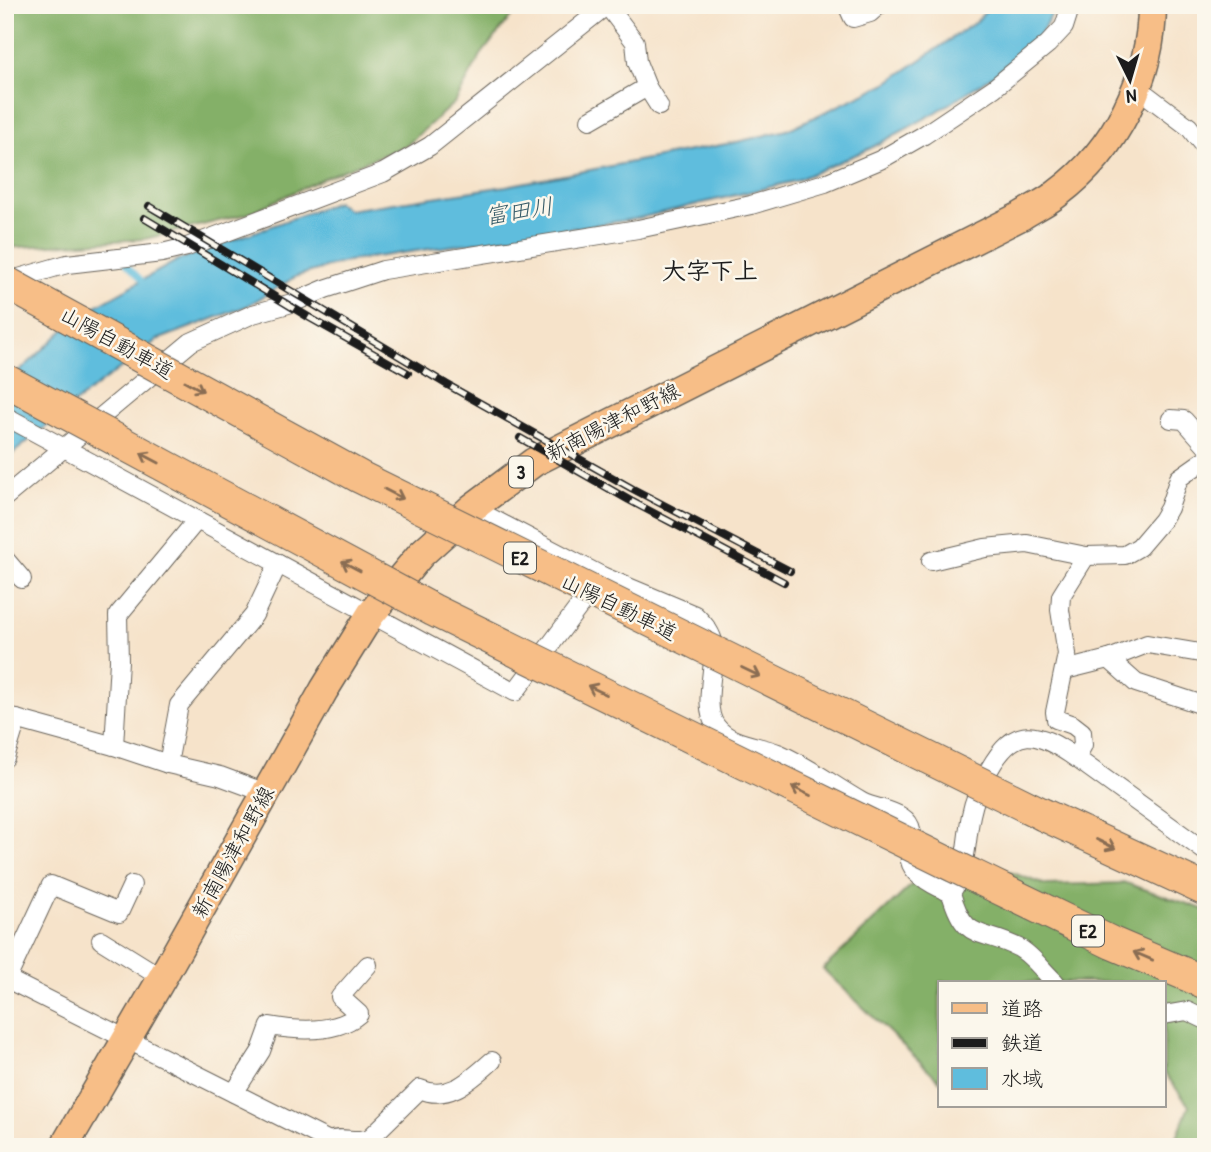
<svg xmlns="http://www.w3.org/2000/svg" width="1211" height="1152" viewBox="0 0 1211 1152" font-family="'Patrick Hand','Klee One',sans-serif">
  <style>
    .forest { fill: #84b068; stroke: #506642; stroke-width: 2 }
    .water { fill: #5fbddd; stroke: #3e6c7c; stroke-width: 2 }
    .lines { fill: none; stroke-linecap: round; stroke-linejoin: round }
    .stream { stroke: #5fbddd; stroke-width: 5 }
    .street-casing { stroke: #686259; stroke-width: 20 }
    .primary-casing { stroke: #686259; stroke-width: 31 }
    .highway-casing { stroke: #686259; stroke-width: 34 }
    .street { stroke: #fff; stroke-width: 18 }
    .primary { stroke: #f7be87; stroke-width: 28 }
    .highway { stroke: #f7be87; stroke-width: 32 }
    .rail-casing { stroke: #1c1c1c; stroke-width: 8 }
    .rail { stroke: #fbf7ec; stroke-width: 5; stroke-dasharray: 16; stroke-linecap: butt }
    .highway-bridge-casing { stroke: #686259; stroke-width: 34; stroke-linecap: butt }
    .highway-bridge { stroke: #f7be87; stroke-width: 32 }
    .oneway { stroke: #8a6d52 }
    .labels { text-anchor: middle; stroke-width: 5; stroke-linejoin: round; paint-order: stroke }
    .shield { fill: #fbf7ec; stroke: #5f5e5a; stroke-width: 2 }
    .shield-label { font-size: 19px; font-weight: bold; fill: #1c1c1c }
    .street-label { font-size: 21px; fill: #1c1c1c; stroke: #fbf7ec }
    .water-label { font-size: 23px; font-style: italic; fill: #375c69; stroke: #fbf7ec }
    .quarter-label { font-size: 24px; font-weight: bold; fill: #1c1c1c; stroke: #fbf7ec }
  </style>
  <rect width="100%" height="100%" fill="#fbf7ec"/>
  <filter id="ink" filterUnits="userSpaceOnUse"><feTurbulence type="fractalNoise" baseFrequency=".0143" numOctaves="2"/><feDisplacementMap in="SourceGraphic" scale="14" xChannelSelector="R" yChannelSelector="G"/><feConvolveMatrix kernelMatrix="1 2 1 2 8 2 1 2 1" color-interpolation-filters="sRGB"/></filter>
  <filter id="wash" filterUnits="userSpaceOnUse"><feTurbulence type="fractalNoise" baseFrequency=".00686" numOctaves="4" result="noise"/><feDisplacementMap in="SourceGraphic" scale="28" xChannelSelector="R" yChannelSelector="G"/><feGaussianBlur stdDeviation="1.57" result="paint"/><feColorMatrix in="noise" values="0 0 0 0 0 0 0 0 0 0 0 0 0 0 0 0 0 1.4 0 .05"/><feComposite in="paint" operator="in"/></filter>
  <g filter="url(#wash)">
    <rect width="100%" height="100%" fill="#f6e3ca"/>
    <g class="forest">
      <path d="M5,5H520L481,55L456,101L406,146L326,177L247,214L145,239L5,248Z"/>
      <path d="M937,861L982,862L1046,885L1126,883L1206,910V1147H1173L1189,1106L1164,1072V982H940V1081L823,969Z"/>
    </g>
    <path class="water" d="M991,5H1057L1040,35L994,75L935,113L871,148L795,181L635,219L348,261L297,276L247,306L157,340L68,408L5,460V385L80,315L178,260L337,202L348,210L506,186L737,142L787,130L887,83L977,21Z"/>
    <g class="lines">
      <path class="stream" d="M124,262L142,280L145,286"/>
    </g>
  </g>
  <g filter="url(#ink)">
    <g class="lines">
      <g class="street-casing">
        <g id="street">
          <path d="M607,5L635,42L637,62L647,87"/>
          <path d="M847,5L853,18L870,13L879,5"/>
          <path d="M1137,90L1148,96L1189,127L1206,149"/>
          <path d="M590,120L647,87L659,106"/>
          <path d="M5,282L67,264L162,253L187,247L383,173L430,146L607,5"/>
          <path d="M5,416L515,692L602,576L695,615C702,622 710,630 713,641C717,664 701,706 716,726C730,745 758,745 778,753C808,766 834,786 862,802C874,808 890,809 902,817C919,828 908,846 910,861C913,876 939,888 951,893"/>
          <path d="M1171,419L1184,420L1206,445"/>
          <path d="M5,497L191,342L253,314L292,303L325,289L383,270L638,229L751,205L825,183L880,160L924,135L994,88L1048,44L1064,27L1071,5"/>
          <path d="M472,508L602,576"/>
          <path d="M5,559L22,579"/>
          <path d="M931,561L985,548L1027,544L1086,556L1125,555L1139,547L1162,520L1169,508L1179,478L1206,459"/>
          <path d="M1109,659L1136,683L1206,706"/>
          <path d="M1065,670L1109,659L1147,644L1206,654"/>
          <path d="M5,716L114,746L168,764L220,776L266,793"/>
          <path d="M114,746L119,661L118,615L197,520"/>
          <path d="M5,758L17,719"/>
          <path d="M1076,758L1206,852"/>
          <path d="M168,764L179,705L254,615L278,564"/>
          <path d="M101,940L162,978"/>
          <path d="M5,978L341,1147"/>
          <path d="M7,979L51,885L119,913L132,885"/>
          <path d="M1055,982C1044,972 1032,955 1019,948C980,928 965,943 951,893C968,866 965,845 971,815C974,799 981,784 989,770C1015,723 1037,731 1076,758L1083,745L1082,732L1073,725L1056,719L1055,712L1067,654L1060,610L1061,596L1086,556"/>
          <path d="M1164,1015L1187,1011L1206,1020"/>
          <path d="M234,1093L261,1051L270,1026C298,1031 336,1034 359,1014L340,997L368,965"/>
          <path d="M329,1141C343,1135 358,1145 371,1137L420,1089C449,1102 471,1079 492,1061"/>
        </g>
      </g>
      <g class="primary-casing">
        <path id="primary" d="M64,1147L162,978L324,690L371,614L421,554L472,508L534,462L1021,216C1033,208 1047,202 1058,193C1116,150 1152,77 1152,5"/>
      </g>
      <g class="highway-casing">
        <g id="highway">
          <path d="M1044,815L1206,890"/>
          <path d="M972,875L1112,943L1206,983"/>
        </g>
      </g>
      <use href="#street" class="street"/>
      <use href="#primary" class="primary"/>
      <use href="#highway" class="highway"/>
      <g class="rail-casing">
        <g id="rail">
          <path d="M149,206L446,384L633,489L790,571"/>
          <path d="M144,218L310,318L408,373"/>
          <path d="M520,438L629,500L784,582"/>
        </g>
      </g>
      <use href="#rail" class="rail"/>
      <g class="highway-bridge-casing">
        <g id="highway-bridge">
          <path d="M5,282L360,477L1044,815"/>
          <path d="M5,380L433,610L972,875"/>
        </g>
      </g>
      <use href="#highway-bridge" class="highway-bridge"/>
    </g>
    <defs><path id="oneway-shaft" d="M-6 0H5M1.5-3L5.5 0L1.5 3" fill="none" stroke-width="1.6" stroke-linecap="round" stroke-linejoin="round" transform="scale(1.75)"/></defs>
    <g class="oneway">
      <use href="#oneway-shaft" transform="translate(194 386) rotate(29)"/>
      <use href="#oneway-shaft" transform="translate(150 458) rotate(-152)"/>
      <use href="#oneway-shaft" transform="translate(394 494) rotate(27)"/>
      <use href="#oneway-shaft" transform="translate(351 566) rotate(-152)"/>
      <use href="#oneway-shaft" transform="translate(751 672) rotate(26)"/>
      <use href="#oneway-shaft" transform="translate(597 690) rotate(-154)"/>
      <use href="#oneway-shaft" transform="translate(801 791) rotate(-154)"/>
      <use href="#oneway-shaft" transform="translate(1106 844) rotate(25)"/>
      <use href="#oneway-shaft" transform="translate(1143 956) rotate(-157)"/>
    </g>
  </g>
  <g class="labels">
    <g class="shield">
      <rect x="509" y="456.5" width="24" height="31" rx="5"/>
      <rect x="504" y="542.5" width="32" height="31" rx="5"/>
      <rect x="1072" y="915.5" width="32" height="31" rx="5"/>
    </g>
    <g class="shield-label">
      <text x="521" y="479">3</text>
      <text x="520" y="565">E2</text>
      <text x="1088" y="938">E2</text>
    </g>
    <g class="street-label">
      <text transform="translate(117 343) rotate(29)" y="7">山陽自動車道</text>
      <text transform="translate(613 422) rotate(-27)" y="7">新南陽津和野線</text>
      <text transform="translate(619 607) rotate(26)" y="7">山陽自動車道</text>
      <text transform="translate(233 852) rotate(-61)" y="7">新南陽津和野線</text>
    </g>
    <g class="water-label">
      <text transform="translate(519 211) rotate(-9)" y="8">富田川</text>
    </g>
    <g class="quarter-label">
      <text x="710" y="279">大字下上</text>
    </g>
  </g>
  <rect width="1211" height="1152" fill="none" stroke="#fbf7ec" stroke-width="28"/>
  <rect x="938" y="981" width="228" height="126" fill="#fbf7ec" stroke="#a29f99" stroke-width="2"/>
  <rect x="952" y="1003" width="35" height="10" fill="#f7be87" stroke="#a29f99" stroke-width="2"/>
  <text x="1001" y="1016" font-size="21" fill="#1c1c1c">道路</text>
  <rect x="952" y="1038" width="35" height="10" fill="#1c1c1c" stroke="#a29f99" stroke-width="2"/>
  <text x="1001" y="1050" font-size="21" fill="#1c1c1c">鉄道</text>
  <rect x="952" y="1068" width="35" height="21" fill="#5fbddd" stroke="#a29f99" stroke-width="2"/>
  <text x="1001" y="1086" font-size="21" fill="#1c1c1c">水域</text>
  <g transform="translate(1130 80) rotate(175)" stroke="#fbf7ec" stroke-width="5" paint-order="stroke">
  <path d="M0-5L12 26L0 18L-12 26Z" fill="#1c1c1c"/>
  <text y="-10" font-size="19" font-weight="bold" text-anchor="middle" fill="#1c1c1c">N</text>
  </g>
</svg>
